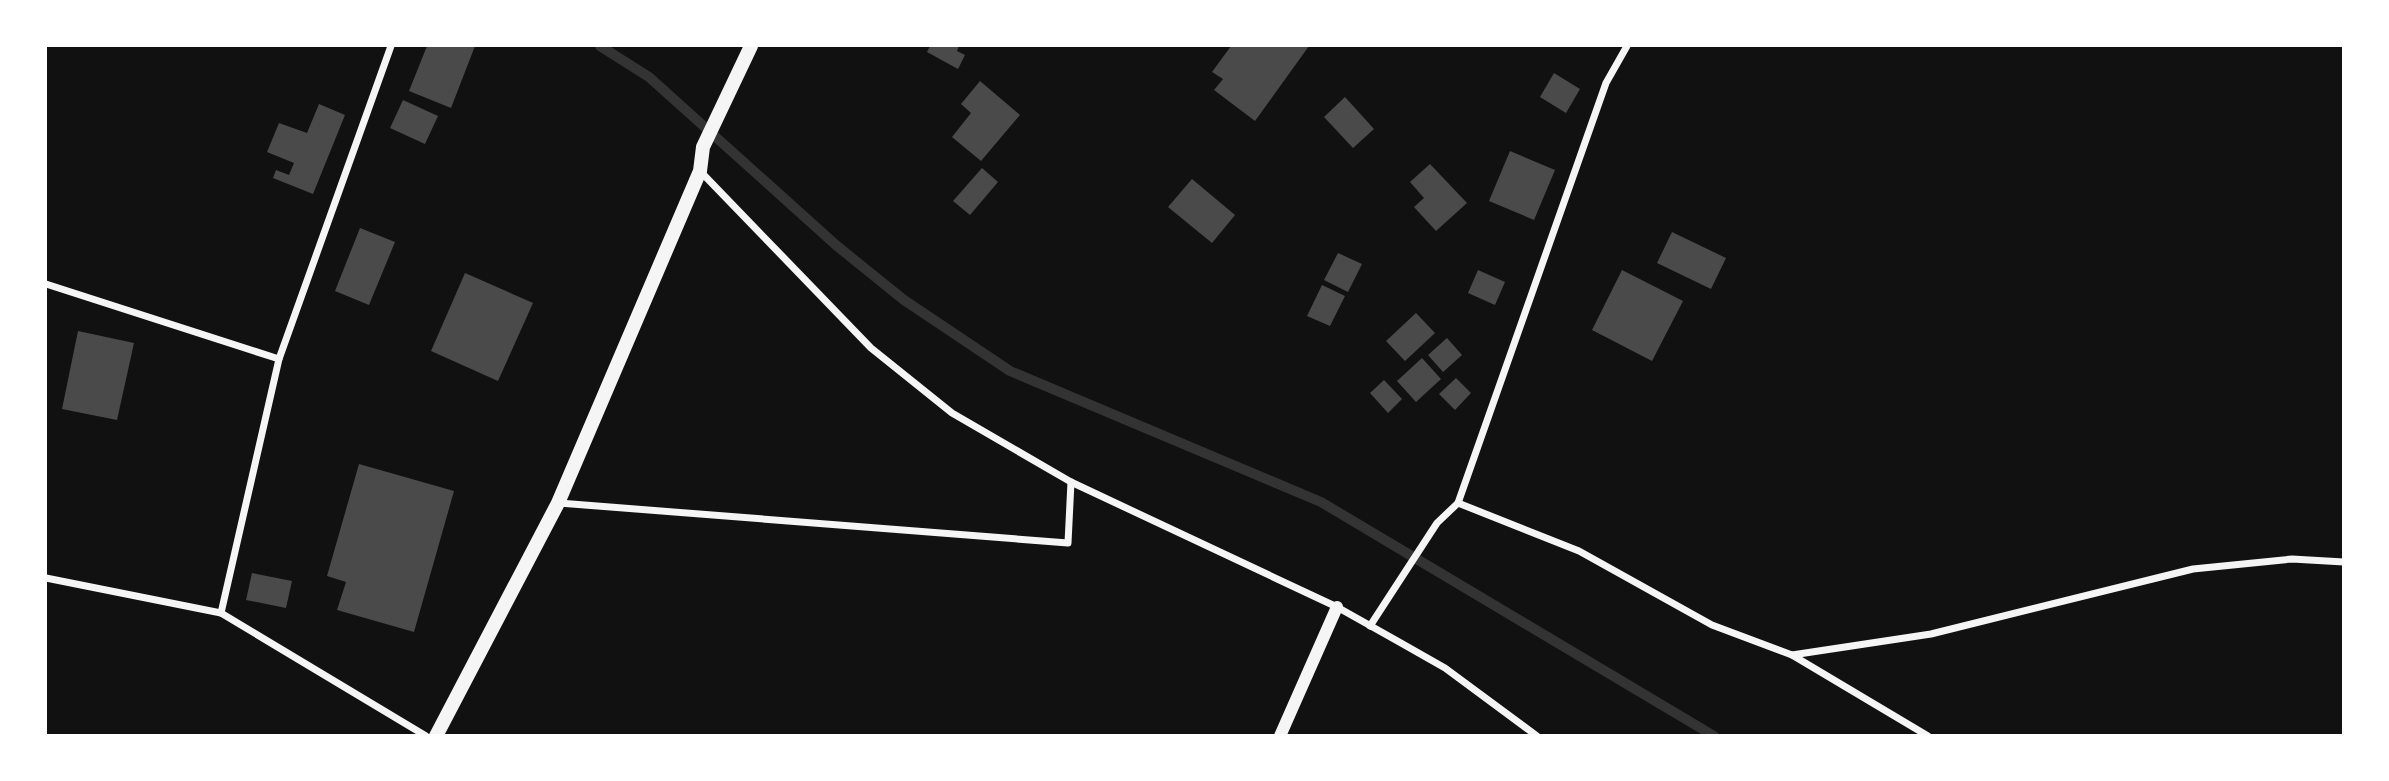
<svg xmlns="http://www.w3.org/2000/svg" width="2389" height="781" viewBox="0 0 2389 781" font-family="Signika,sans-serif">
  <style>
    .lines { fill: none; stroke-linecap: round; stroke-linejoin: round }
    .stream { stroke: #333; stroke-width: 10 }
    .building { fill: #4a4a4a }
    .minor { stroke: #f5f5f5; stroke-width: 7 }
    .tertiary { stroke: #f5f5f5; stroke-width: 12 }
    .secondary { stroke: #f5f5f5; stroke-width: 14 }
  </style>
  <rect width="100%" height="100%" fill="#111"/>
  <g class="lines">
    <path class="stream" d="M600,46L649,77L837,246L904,300L1010,371L1321,502L1714,736"/>
  </g>
  <g class="building">
    <path d="M427,46H475L451,108L409,91Z"/>
    <path d="M930,46H959L957,51L965,55L958,69L927,52Z"/>
    <path d="M1231,46H1309L1255,121L1214,90L1223,79L1212,72Z"/>
    <path d="M1554,73L1580,89L1566,113L1540,97Z"/>
    <path d="M980,81L1020,115L981,161L952,137L971,113L961,104Z"/>
    <path d="M1345,97L1374,129L1353,148L1324,117Z"/>
    <path d="M403,100L438,116L425,144L390,128Z"/>
    <path d="M319,104L345,115L313,194L273,178L276,170L289,175L294,163L267,152L279,123L307,133Z"/>
    <path d="M1510,151L1555,170L1534,220L1489,201Z"/>
    <path d="M1430,164L1467,203L1436,231L1414,207L1424,198L1410,182Z"/>
    <path d="M982,168L998,182L970,215L953,201Z"/>
    <path d="M1192,179L1235,215L1212,243L1168,207Z"/>
    <path d="M360,228L395,242L369,305L335,291Z"/>
    <path d="M1672,232L1726,258L1711,289L1657,263Z"/>
    <path d="M1338,253L1362,264L1348,292L1324,280Z"/>
    <path d="M1478,270L1505,282L1495,305L1468,293Z"/>
    <path d="M1622,270L1683,301L1652,361L1592,330Z"/>
    <path d="M465,273L533,303L498,381L431,351Z"/>
    <path d="M1322,285L1345,296L1330,326L1307,316Z"/>
    <path d="M1416,313L1435,333L1405,361L1386,341Z"/>
    <path d="M78,331L134,343L117,420L62,409Z"/>
    <path d="M1447,338L1462,355L1443,372L1428,355Z"/>
    <path d="M1422,358L1441,379L1416,402L1397,381Z"/>
    <path d="M1456,378L1471,393L1455,410L1439,394Z"/>
    <path d="M1384,380L1402,399L1388,413L1370,393Z"/>
    <path d="M359,464L454,491L414,632L337,610L346,582L327,576Z"/>
    <path d="M252,573L292,581L286,608L246,600Z"/>
  </g>
  <g class="lines">
    <g class="minor">
      <path d="M700,171L871,348L952,413L1071,482L1337,607L1401,643L1445,668L1537,736"/>
      <path d="M46,284L279,359"/>
      <path d="M559,503L1068,543L1071,482"/>
      <path d="M1458,503L1579,551L1712,625L1792,655L1931,634L2193,569L2292,559L2344,562"/>
      <path d="M46,578L221,613L426,736"/>
      <path d="M221,613L279,359L391,46"/>
      <path d="M1370,626L1437,523L1458,503L1606,83L1627,46"/>
      <path d="M1792,655L1928,736"/>
    </g>
    <path class="tertiary" d="M1280,736L1337,607"/>
    <path class="secondary" d="M436,736L558,503L700,171L703,147L751,46"/>
  </g>
  <rect width="2389" height="781" fill="none" stroke="#ffffff" stroke-width="94"/>
</svg>
